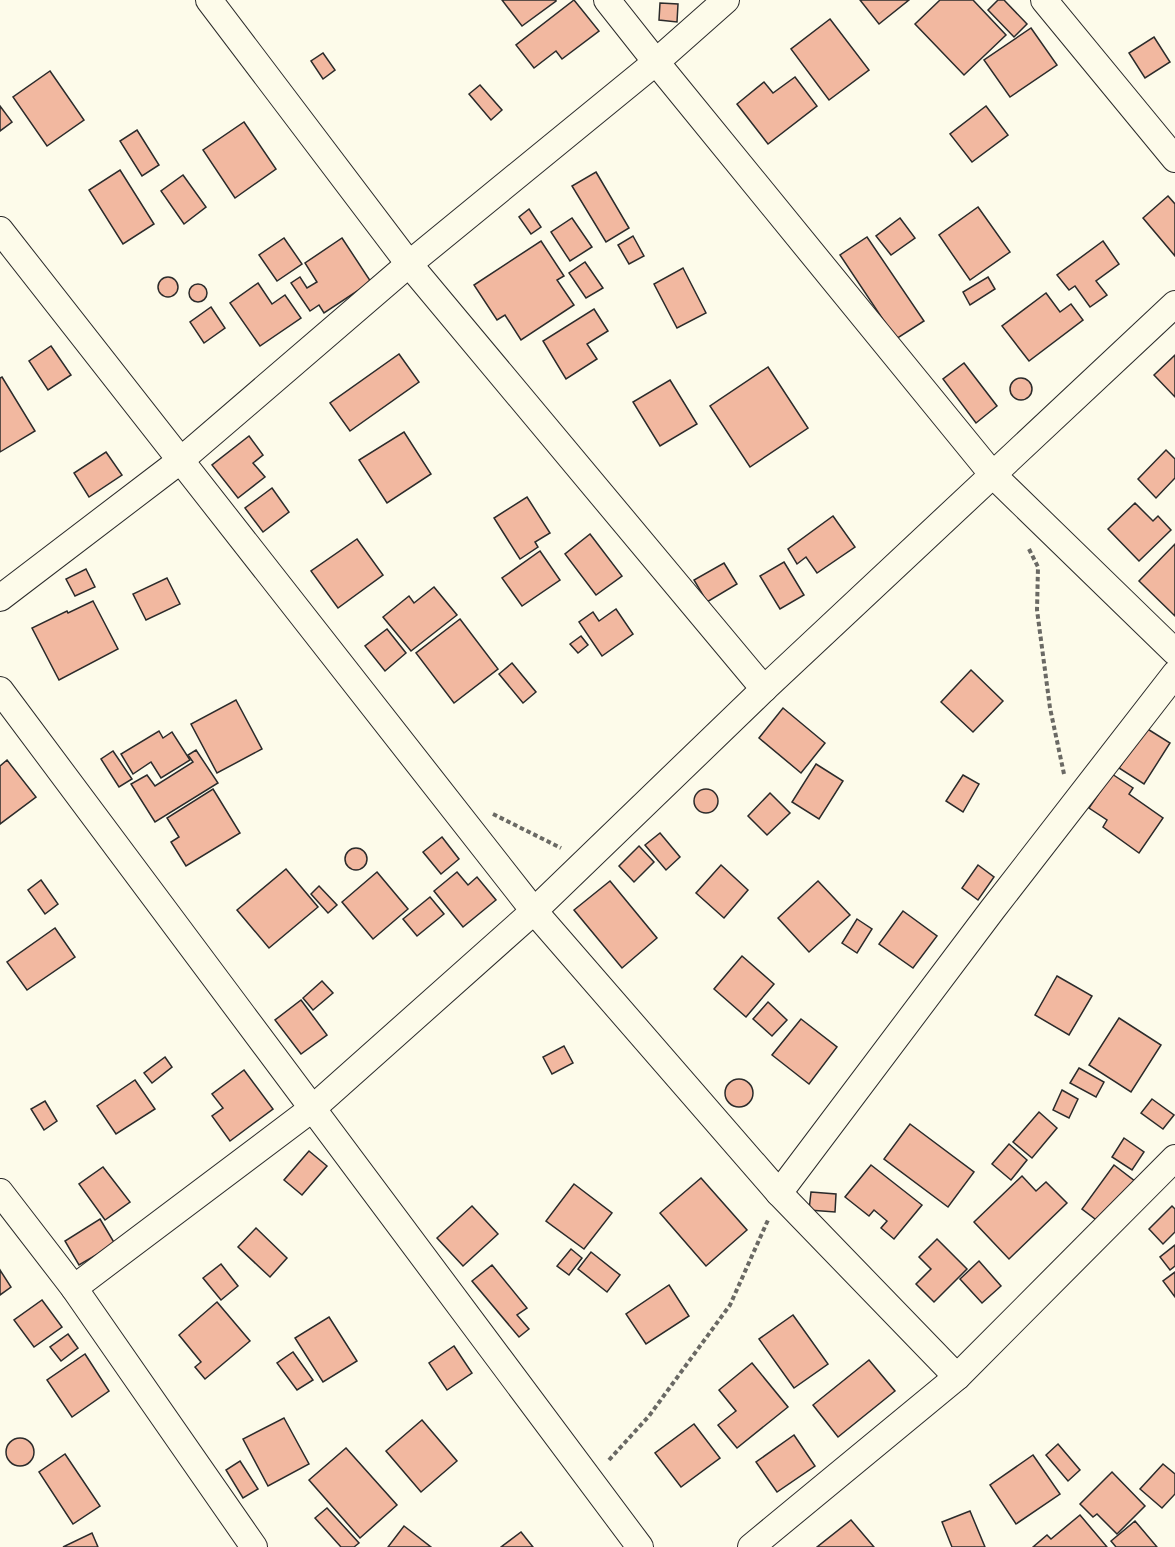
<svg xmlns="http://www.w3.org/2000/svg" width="1175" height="1547" viewBox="0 0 1175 1547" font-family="Cabin,sans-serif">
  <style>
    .building { fill: #f2b8a0; stroke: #2b2b2b; stroke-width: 1.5 }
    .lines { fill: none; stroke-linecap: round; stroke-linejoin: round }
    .minor-casing { stroke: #2b2b2b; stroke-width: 28 }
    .path { stroke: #6a6964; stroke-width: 4; stroke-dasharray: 4.5 3; stroke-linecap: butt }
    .minor { stroke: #fdfbea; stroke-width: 26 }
  </style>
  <rect width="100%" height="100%" fill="#fdfbea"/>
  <g class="building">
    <path d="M502,0H556V1L522,26Z"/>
    <path d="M574,0L599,31L562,59L556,51L534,68L516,45Z"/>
    <path d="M860,0H909L879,24Z"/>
    <path d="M940,0H973L1006,35L964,75L915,24Z"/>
    <path d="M998,0H1004L1027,24L1014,37L988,10Z"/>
    <path d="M660,3L678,4L677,22L659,20Z"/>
    <path d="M830,19L869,70L829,100L791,49Z"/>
    <path d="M1031,28L1057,65L1010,97L984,60Z"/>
    <path d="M1154,37L1170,62L1145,78L1129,53Z"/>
    <path d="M323,53L335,70L323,79L311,61Z"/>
    <path d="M50,71L84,120L47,146L13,97Z"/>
    <path d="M795,77L817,106L768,144L737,104L764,82L773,93Z"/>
    <path d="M480,85L502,110L491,120L469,94Z"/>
    <path d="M0,106L12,122L0,131Z"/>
    <path d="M986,106L1008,135L972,162L950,134Z"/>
    <path d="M244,122L276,169L235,198L203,150Z"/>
    <path d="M137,130L159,165L142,176L120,141Z"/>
    <path d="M120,170L154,224L123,244L89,190Z"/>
    <path d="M596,172L629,228L606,242L572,186Z"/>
    <path d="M183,175L206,207L184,224L161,191Z"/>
    <path d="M1168,196L1175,204V256L1143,218Z"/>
    <path d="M978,207L1010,252L970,280L939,235Z"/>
    <path d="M529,209L541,227L531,234L519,217Z"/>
    <path d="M572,218L592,247L570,261L551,232Z"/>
    <path d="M900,218L915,238L891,255L876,236Z"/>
    <path d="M633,236L644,256L629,264L618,245Z"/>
    <path d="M867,237L924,321L896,339L840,255Z"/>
    <path d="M284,238L302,264L277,281L259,255Z"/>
    <path d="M342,238L371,282L324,313L319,305L310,311L291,283L300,277L307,288L317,282L305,263Z"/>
    <path d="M541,241L564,276L557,280L574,305L521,340L505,315L497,320L474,285Z"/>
    <path d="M1103,241L1119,264L1096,281L1107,295L1090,307L1075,286L1069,290L1057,275Z"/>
    <path d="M585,262L603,288L586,298L569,273Z"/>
    <path d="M683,268L706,313L677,328L654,284Z"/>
    <circle cx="168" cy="287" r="10"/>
    <path d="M988,277L995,289L970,305L963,292Z"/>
    <path d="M258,283L272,304L285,295L301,318L260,346L230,303Z"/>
    <circle cx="198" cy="293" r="9"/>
    <path d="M1046,293L1060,312L1071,304L1083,320L1029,361L1002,326Z"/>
    <path d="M211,307L225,328L204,343L190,322Z"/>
    <path d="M594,309L608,331L587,344L597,359L566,379L543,341Z"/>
    <path d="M51,346L71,375L48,390L29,361Z"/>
    <path d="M399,354L419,382L350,431L330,403Z"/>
    <path d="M1175,355V397L1154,375Z"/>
    <path d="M964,363L997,406L976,423L943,379Z"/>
    <path d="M768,367L808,428L750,467L710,406Z"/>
    <path d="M2,377L35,431L0,452V378Z"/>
    <circle cx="1021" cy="389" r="11"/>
    <path d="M670,380L697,424L660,446L633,402Z"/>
    <path d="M404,432L431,474L387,503L359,460Z"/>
    <path d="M249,436L263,455L253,463L265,477L238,498L212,465Z"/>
    <path d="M1166,450L1175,459V478L1156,498L1138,479Z"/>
    <path d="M106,452L122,475L89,497L74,473Z"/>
    <path d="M272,488L289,512L263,532L245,508Z"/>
    <path d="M527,497L550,533L535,542L538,547L520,559L494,518Z"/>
    <path d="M1135,503L1153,521L1158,516L1171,530L1139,561L1108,529Z"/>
    <path d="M833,516L855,547L817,573L806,557L797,564L788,549Z"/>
    <path d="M590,534L622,576L596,595L565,554Z"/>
    <path d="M357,539L383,575L338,608L311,571Z"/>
    <path d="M1175,544V616L1139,581Z"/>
    <path d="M540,551L560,580L522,606L502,578Z"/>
    <path d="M784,562L804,595L780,609L760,576Z"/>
    <path d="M724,563L737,584L707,602L694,580Z"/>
    <path d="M86,569L95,587L75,596L66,579Z"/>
    <path d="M167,578L180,604L146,620L133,594Z"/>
    <path d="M434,587L457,615L411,651L383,617L409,596L414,603Z"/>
    <path d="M93,601L118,649L59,680L32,628L67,611L68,613Z"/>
    <path d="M616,609L633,634L602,656L579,622L593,612L599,621Z"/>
    <path d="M460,619L498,669L454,703L416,653Z"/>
    <path d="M387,629L406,653L385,671L365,646Z"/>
    <path d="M581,636L588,645L578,653L570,644Z"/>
    <path d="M512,663L536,692L523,703L499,674Z"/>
    <path d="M971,670L1003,701L973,732L941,702Z"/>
    <path d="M236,700L262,749L217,773L191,724Z"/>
    <path d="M783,708L825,743L801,773L759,738Z"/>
    <path d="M1146,728L1170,743L1144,784L1119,768Z"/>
    <path d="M159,731L163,738L172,732L190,760L161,778L151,762L133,774L121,754Z"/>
    <path d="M196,750L218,783L155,822L131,784L147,775L155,786L193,762L188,755Z"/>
    <path d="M113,751L132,779L119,787L101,759Z"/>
    <path d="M7,760L36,797L0,824V766Z"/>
    <path d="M816,764L843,781L819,819L792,802Z"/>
    <path d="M1112,774L1133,788L1129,794L1163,818L1139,853L1103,827L1107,820L1089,808Z"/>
    <path d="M963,775L979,784L963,812L946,801Z"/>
    <path d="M213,789L240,833L186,866L171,842L179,837L167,818Z"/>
    <circle cx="706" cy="801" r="12"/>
    <path d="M770,793L790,813L767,835L748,816Z"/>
    <path d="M660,833L680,857L666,870L645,845Z"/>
    <path d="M442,837L459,859L441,874L423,852Z"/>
    <path d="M639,846L654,862L634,882L619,866Z"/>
    <circle cx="356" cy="859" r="11"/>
    <path d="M721,865L748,890L724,918L696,893Z"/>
    <path d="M978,865L994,877L978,900L962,888Z"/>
    <path d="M286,869L318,907L269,948L237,910Z"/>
    <path d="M377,872L408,909L373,939L342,902Z"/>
    <path d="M457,872L468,885L477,877L496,900L463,927L434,891Z"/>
    <path d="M41,880L58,904L45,914L28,890Z"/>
    <path d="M610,881L657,938L622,968L574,910Z"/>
    <path d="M818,881L850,915L809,952L778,918Z"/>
    <path d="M319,886L337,905L328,913L311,894Z"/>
    <path d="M430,897L444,914L417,936L403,919Z"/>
    <path d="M903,911L937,936L913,968L879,944Z"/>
    <path d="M857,919L872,929L857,953L842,943Z"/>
    <path d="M55,928L75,957L27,990L7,962Z"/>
    <path d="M742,956L774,984L746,1017L714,989Z"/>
    <path d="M1057,976L1092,996L1069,1035L1035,1015Z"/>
    <path d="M322,981L333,993L313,1010L303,998Z"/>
    <path d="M301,1000L327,1035L301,1054L275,1020Z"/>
    <path d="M768,1002L787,1020L772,1036L753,1019Z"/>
    <path d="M1119,1018L1161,1045L1131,1092L1089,1065Z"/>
    <path d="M801,1019L837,1047L809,1084L772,1055Z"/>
    <path d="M564,1046L573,1063L552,1074L543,1057Z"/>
    <path d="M165,1057L172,1067L152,1083L144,1073Z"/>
    <path d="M1079,1068L1104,1082L1096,1097L1070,1083Z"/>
    <path d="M244,1070L273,1109L230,1141L212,1116L223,1108L212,1094Z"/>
    <circle cx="739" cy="1093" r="14"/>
    <path d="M135,1080L155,1109L116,1134L97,1106Z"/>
    <path d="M1062,1090L1078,1099L1069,1118L1053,1110Z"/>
    <path d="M1152,1099L1174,1115L1163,1129L1141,1113Z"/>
    <path d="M45,1101L57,1121L44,1130L31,1109Z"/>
    <path d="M1039,1112L1057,1128L1032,1158L1013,1142Z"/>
    <path d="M910,1124L974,1172L948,1207L884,1159Z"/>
    <path d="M1124,1138L1144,1152L1132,1170L1112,1157Z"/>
    <path d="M1009,1144L1027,1160L1011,1180L992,1164Z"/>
    <path d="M309,1151L327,1166L302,1195L284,1180Z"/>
    <path d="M871,1165L922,1205L894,1239L881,1228L887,1221L874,1210L869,1216L845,1197Z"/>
    <path d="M1114,1165L1136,1182L1103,1225L1082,1209Z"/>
    <path d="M103,1167L130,1202L105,1220L79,1184Z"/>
    <path d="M1022,1176L1036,1191L1046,1182L1067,1203L1009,1259L974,1222Z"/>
    <path d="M701,1178L747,1230L706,1266L660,1213Z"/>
    <path d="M574,1184L612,1213L584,1249L546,1221Z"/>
    <path d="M811,1192L836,1194L835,1212L809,1210Z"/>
    <path d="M472,1206L498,1234L463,1266L437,1238Z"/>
    <path d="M1172,1206L1175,1209V1232L1163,1244L1149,1229Z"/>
    <path d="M100,1219L115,1244L79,1265L65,1241Z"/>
    <path d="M256,1228L287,1258L270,1277L238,1247Z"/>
    <path d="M937,1239L967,1269L934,1302L916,1284L931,1269L919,1257Z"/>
    <path d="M1175,1245V1266L1170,1270L1160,1257Z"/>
    <path d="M571,1249L582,1258L569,1275L557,1266Z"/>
    <path d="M591,1252L620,1275L607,1292L578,1269Z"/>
    <path d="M979,1261L1001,1286L982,1303L960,1279Z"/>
    <path d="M221,1264L238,1286L221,1300L203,1278Z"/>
    <path d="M492,1265L527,1308L517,1315L529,1329L519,1337L472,1281Z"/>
    <path d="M0,1270L11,1287L0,1295Z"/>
    <path d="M1175,1272V1297L1163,1281Z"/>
    <path d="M669,1285L689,1316L646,1344L626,1314Z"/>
    <path d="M42,1300L62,1327L34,1347L14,1320Z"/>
    <path d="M217,1302L250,1341L205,1379L195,1367L201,1362L179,1335Z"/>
    <path d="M793,1315L828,1364L794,1388L759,1339Z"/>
    <path d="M329,1317L357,1361L323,1382L295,1338Z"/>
    <path d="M68,1334L78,1348L61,1361L50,1347Z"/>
    <path d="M454,1346L472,1373L447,1390L429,1363Z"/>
    <path d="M293,1352L313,1380L297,1390L277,1363Z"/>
    <path d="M85,1354L109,1391L72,1417L47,1380Z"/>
    <path d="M869,1360L895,1391L838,1437L813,1405Z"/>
    <path d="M752,1363L788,1407L737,1448L718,1425L736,1411L719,1390Z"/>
    <path d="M284,1418L309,1464L268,1486L243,1439Z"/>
    <path d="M422,1420L457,1461L421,1492L386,1451Z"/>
    <path d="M694,1424L720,1458L681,1487L655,1453Z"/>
    <path d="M794,1435L815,1466L777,1492L756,1462Z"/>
    <circle cx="20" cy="1452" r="14"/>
    <path d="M1058,1444L1080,1470L1068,1481L1046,1455Z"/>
    <path d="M346,1448L397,1505L360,1538L309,1480Z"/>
    <path d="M65,1454L100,1506L73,1524L39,1472Z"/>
    <path d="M1033,1455L1060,1494L1016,1524L990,1485Z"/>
    <path d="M240,1461L258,1489L243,1498L226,1470Z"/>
    <path d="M1163,1464L1175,1474V1494L1162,1508L1140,1489Z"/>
    <path d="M1112,1472L1145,1506L1117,1534L1097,1514L1093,1517L1080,1504Z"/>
    <path d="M327,1508L359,1543L354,1547H341L315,1518Z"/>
    <path d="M970,1511L985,1547H952L942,1522Z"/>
    <path d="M1080,1515L1107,1547H1033L1047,1535L1051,1539Z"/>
    <path d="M851,1520L874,1547H817Z"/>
    <path d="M1135,1521L1157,1547H1116L1111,1541Z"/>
    <path d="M404,1526L431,1547H388Z"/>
    <path d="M521,1532L533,1547H501Z"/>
    <path d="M92,1533L98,1547H63Z"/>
  </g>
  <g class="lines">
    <g class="minor-casing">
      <g id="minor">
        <path d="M209,0L409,264L764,689"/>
        <path d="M607,0L656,62L993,475L1175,652"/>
        <path d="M1044,0L1175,159"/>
        <path d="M0,230L534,911L779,1193L957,1377"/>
        <path d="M0,598L181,460L409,264L656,62L726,0"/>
        <path d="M0,690L640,1547"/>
        <path d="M0,1192L74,1288L254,1547"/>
        <path d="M779,1193L992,910L1175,674"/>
        <path d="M74,1288L313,1108L534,911L764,689L1175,304"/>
        <path d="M751,1547L957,1377L1175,1158"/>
      </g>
    </g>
    <g class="path">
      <path d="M1029,549L1038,567L1037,610L1050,708L1064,774"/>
      <path d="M493,814L561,848"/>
      <path d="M609,1460L649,1416L730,1305L768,1220"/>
    </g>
    <use href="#minor" class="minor"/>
  </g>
</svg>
